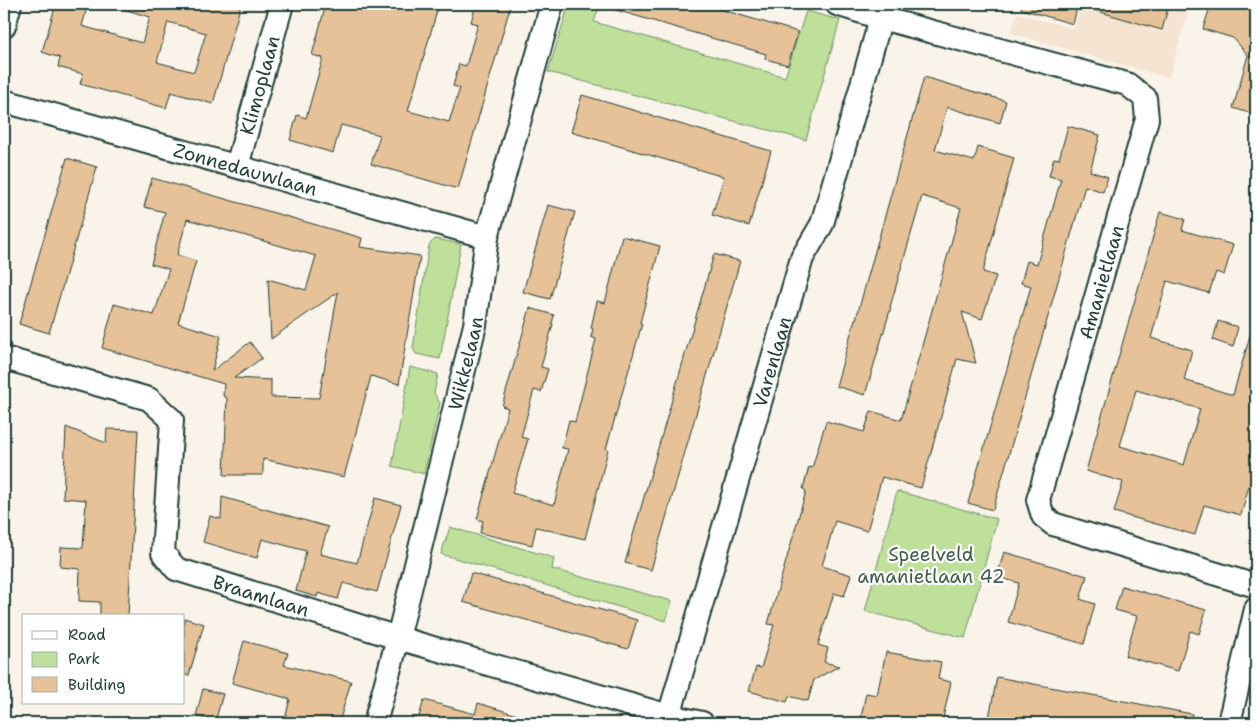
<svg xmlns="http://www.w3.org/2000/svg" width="1260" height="727" viewBox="0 0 1260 727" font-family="'Shantell Sans',sans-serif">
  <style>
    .built { fill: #f4e4d1 }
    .green { fill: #bee09a; stroke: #6e8e67 }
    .building { fill: #e7c298; stroke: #1f3d34; fill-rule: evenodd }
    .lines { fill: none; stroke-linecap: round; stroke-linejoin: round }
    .minor-casing { stroke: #1f3d34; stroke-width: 26 }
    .minor { stroke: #fff; stroke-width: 22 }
    .labels { text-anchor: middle; stroke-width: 4.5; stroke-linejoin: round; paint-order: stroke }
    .street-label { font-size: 19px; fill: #1f3d34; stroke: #fff }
    .park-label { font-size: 19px; fill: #3f5e48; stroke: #fff }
  </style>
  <rect width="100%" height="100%" fill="#faf3ea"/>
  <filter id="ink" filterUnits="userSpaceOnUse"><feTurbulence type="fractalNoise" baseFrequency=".02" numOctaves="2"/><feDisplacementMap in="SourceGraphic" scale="10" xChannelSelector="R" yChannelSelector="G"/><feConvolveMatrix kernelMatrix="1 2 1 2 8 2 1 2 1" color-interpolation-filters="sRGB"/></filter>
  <g filter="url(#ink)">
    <path class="built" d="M1081,4H1190L1169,78L1011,33L1017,13L1074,29Z"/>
    <g class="green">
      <path d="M569,4H600L594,22L785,77L806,11L840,20L806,140L548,72Z"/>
      <path d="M435,239L461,244L440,359L416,354L413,348L429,245Z"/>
      <path d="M410,367L438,374L434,393L440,403L424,474L392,466Z"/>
      <path d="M897,491L997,519L965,638L865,611Z"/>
      <path d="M450,527L554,558L552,569L672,601L666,621L441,554Z"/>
    </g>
    <g class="building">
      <path d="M56,4H88L82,26L142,43L150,17L123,9V4H241L213,104L171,92L166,108L80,84L83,74L58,67L60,58L42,52ZM168,22L206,33L194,72L157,62Z"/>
      <path d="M326,4H439L408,111L449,122L460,88L453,86L459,64L466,66L478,24L471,22L476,4H511L458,189L371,164L380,135L341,125L333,153L290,140L297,115L306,118L323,58L312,55Z"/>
      <path d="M610,4H702L798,32L788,65L765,59L766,54L609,8Z"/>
      <path d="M1022,4H1078L1073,24L1021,9Z"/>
      <path d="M1092,4H1169L1162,30L1091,9Z"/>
      <path d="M1211,4H1256V115L1233,108L1248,55L1233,38L1203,29Z"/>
      <path d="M924,77L1006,101L1000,123L947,107L935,150L974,161L978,147L1014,158L983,272L996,276L982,319L962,312L976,363L957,359L921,488L882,477L867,531L835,521L822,566L851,575L844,596L834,593L818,645L828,648L824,662L839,666L814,680L808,701L789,696L787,702L749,691L756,667L761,668L774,625L768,624L806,491L803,489L809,467L812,468L826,421L864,432L871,411L901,420L961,208L922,196L890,307H891L865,395L836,386L855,319H856Z"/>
      <path d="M582,95L771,151L749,226L712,215L724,177L571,132Z"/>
      <path d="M1068,126L1100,135L1090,171L1108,177L1103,192L1085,186L993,510L968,503L1031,286L1021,283L1027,261L1037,264L1061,179L1049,176L1054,158L1059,159Z"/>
      <path d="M67,158L97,167L49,333L19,324Z"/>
      <path d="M152,178L362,238L360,247L420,256L399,384L371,376L344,477L263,459V475H224L227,398L223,396L224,384L102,348L114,304L154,315L169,269L151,264L165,212L144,207ZM187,219L316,256L306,290L268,279L271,339L338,292L319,398L271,397V380L234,378L262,358L250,342L212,371L221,336L178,323L196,261L177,255Z"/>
      <path d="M548,205L575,212L550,299L523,292Z"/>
      <path d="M1160,212L1185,219L1182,230L1233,245L1224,275L1216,272L1209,293L1167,281L1151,338L1192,350L1184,380L1233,395L1251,332L1256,333V461L1241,515L1204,505L1195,535L1114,512L1123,482L1086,471ZM1136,390L1200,409L1184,465L1120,446Z"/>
      <path d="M622,236L660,246L640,323L642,324L606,449L608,450L585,539L536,527L532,545L480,533L483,521L477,519L508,408L502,406L530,308L554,315L552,324H553L541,367L548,369L541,392L534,390L521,437L528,439L512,493L554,505L568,449L562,448L569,420L575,422L596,339L591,337L593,329L591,328L597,301L605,303Z"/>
      <path d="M714,254L740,261L651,570L625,563Z"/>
      <path d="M1218,321L1238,327L1233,347L1213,340Z"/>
      <path d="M66,427L106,443L107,429L138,430L128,616H100V602L79,601L80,569L60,567L61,547L83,548L86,500L63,498Z"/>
      <path d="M222,497L328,527L320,554L357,563L375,498L401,505L377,592L343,583L338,599L318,593L317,597L296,591L306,551L262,539L257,558L203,542L210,516L221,519Z"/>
      <path d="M1004,552L1087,576L1080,599L1095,604L1084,644L1008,622L1019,583L997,577Z"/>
      <path d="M471,573L637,620L628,649L463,602Z"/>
      <path d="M1122,586L1206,610L1199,634L1190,631L1178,671L1125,656L1137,616L1115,610Z"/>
      <path d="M184,618L204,624L189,675H184Z"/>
      <path d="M244,641L288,653L284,665L351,681L339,723H284L290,699L232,683Z"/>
      <path d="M886,652L941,662L938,679L951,682L942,723H891L861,717L866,693L877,695Z"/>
      <path d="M997,677L1192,714L1191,723H988Z"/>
      <path d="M203,689L223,694L215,722L196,716Z"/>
      <path d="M424,700L475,714L478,703L530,719L529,723H417Z"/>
    </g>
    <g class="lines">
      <g class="minor-casing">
        <g id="minor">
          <path d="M837,4L881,18L1127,84L1145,98L1147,119L1038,500L1043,516L1053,524L1256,586"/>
          <path d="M4,26L10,4"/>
          <path id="s1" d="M4,101L487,237"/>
          <path id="s2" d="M237,166L282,4"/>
          <path id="s3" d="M4,358L149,399L172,420L163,553L176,569L398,638L669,716L702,723"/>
          <path id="s4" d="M375,723L398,638L475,325L487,237L552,4"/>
          <path id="s5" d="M667,723L802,258L822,224L885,4"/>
          <path d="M1229,723L1256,609"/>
        </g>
      </g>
      <use href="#minor" class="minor"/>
    </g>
  </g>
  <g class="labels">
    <g class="street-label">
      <text dy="7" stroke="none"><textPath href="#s2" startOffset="84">Klimoplaan</textPath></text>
      <text dy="7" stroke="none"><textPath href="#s1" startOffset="251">Zonnedauwlaan</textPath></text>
      <text transform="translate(1101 282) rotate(-74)" y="7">Amanietlaan</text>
      <text dy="7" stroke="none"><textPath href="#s5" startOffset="376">Varenlaan</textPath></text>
      <text dy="7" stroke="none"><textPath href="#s4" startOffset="371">Wikkelaan</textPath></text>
      <text dy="7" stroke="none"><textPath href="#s3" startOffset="425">Braamlaan</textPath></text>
    </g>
    <g class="park-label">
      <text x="931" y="561">Speelveld<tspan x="931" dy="22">amanietlaan 42</tspan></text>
    </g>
  </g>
  <rect width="1260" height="727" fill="none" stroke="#fff" stroke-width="20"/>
  <rect x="10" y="10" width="1240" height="707" fill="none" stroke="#1f3d34" stroke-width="2" filter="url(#ink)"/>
  <rect x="22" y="614" width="162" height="90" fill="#ffffff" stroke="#a5b1ae"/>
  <rect x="32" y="631" width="25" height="8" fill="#ffffff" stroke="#a5b1ae"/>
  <text x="68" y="640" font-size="15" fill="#1f3d34">Road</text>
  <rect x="32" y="652" width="25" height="15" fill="#bee09a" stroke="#a5b1ae"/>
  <text x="68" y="664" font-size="15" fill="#1f3d34">Park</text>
  <rect x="32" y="677" width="25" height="15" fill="#e7c298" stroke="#a5b1ae"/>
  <text x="68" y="690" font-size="15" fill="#1f3d34">Building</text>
</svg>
